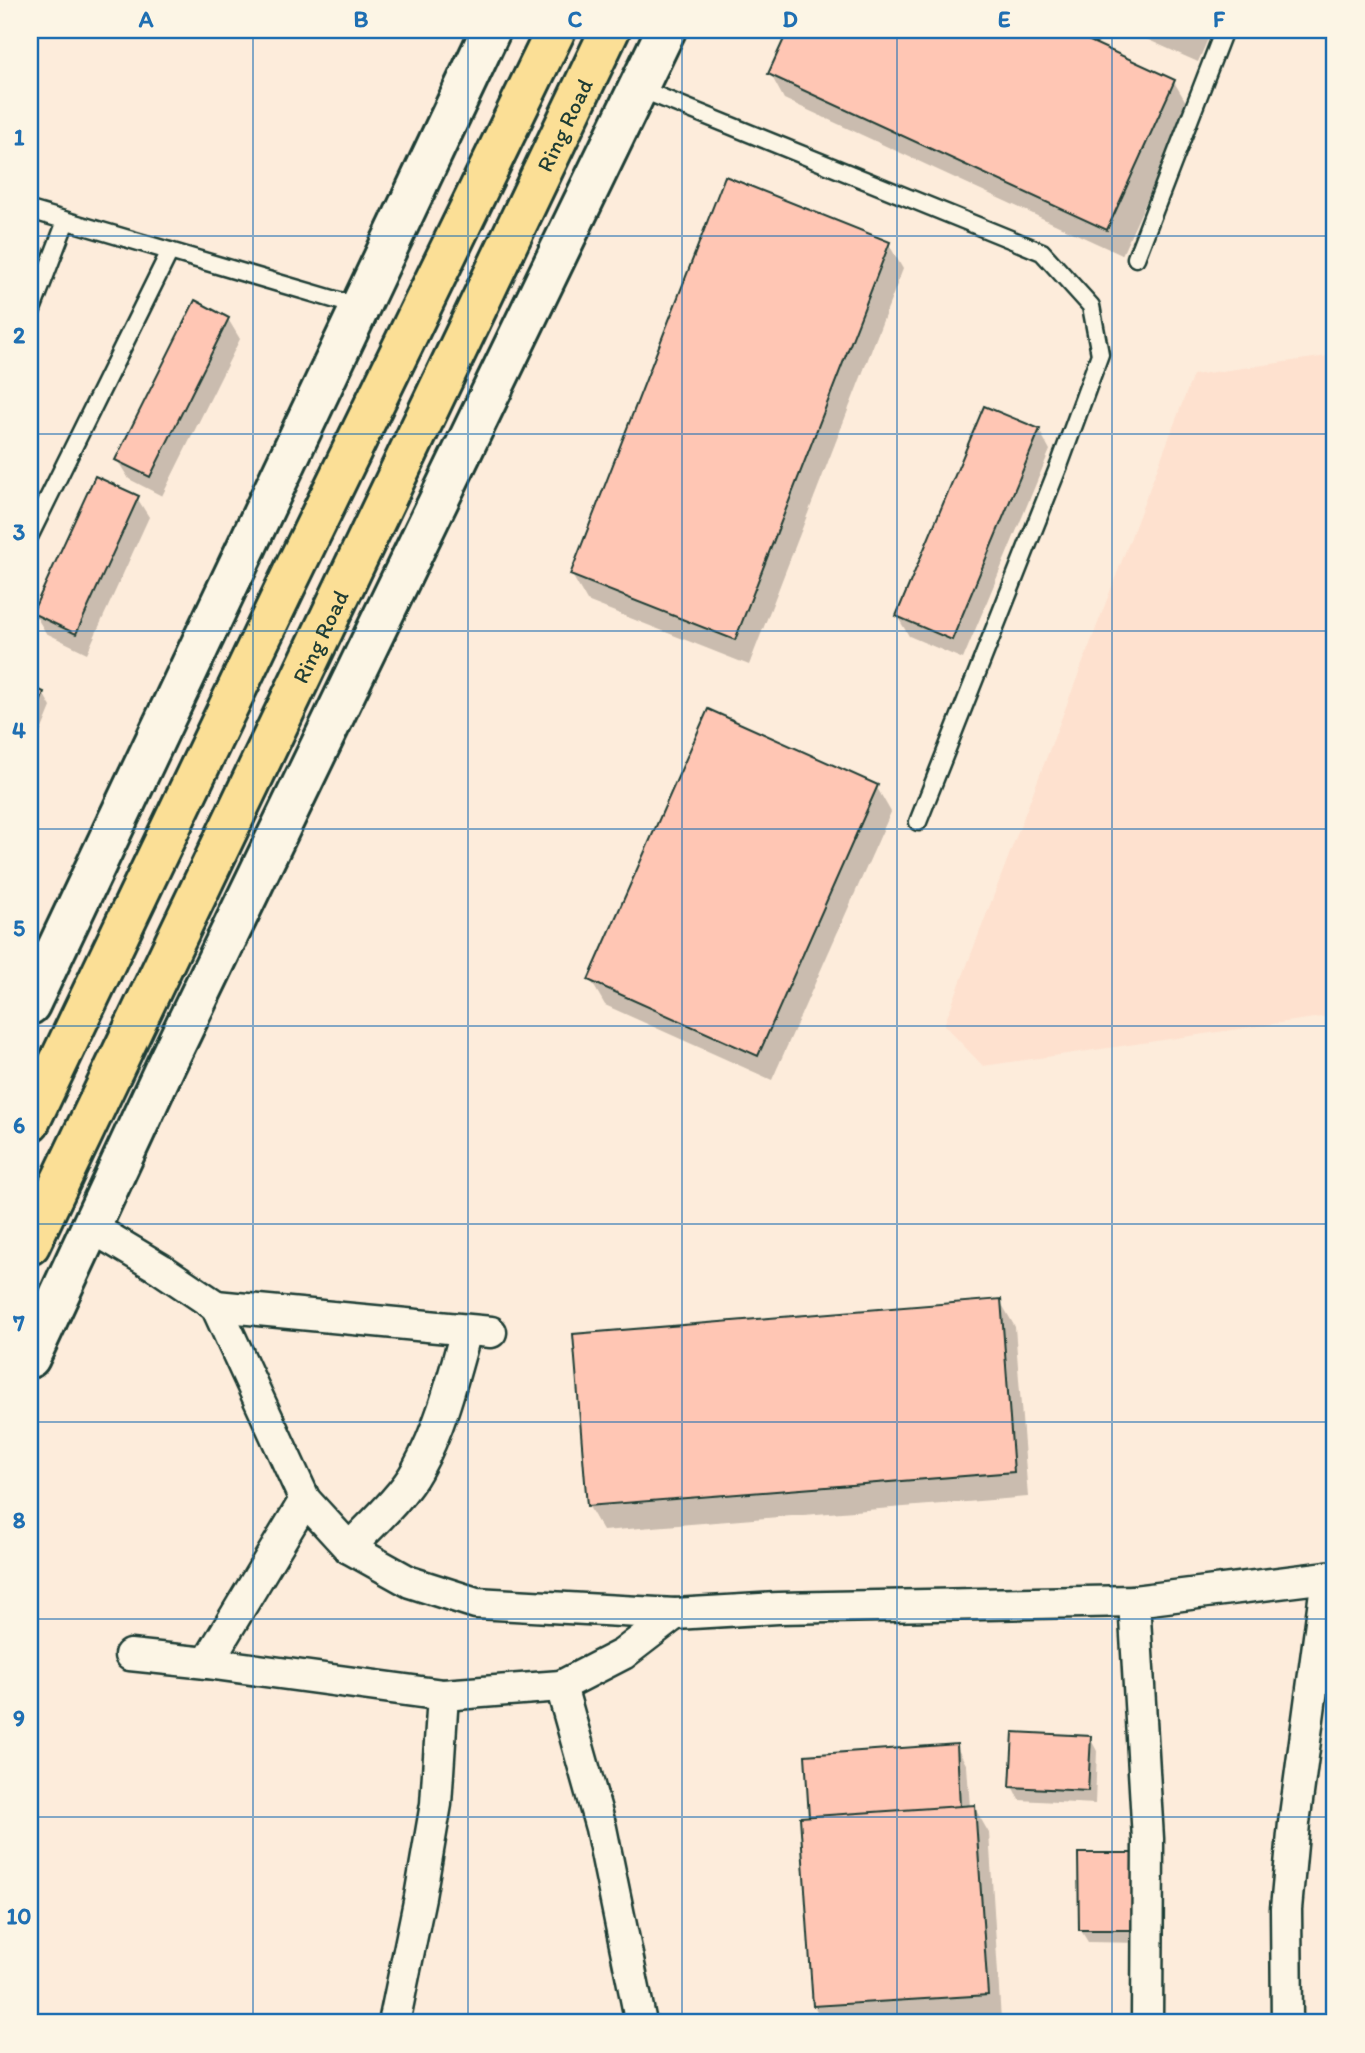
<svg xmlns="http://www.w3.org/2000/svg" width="1365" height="2053" viewBox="0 0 1365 2053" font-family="Itim,sans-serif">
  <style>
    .built { fill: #fee1cf }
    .shadow { fill: #0003 }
    .building { fill: #ffc6b4; stroke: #1f3d34; stroke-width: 2 }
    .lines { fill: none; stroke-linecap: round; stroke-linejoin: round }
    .lane-casing { stroke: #1f3d34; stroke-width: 21 }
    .street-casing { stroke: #1f3d34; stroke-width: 35 }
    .secondary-casing { stroke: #1f3d34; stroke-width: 44 }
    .highway-casing { stroke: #1f3d34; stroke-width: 44 }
    .lane { stroke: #fcf5e5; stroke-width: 16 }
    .street { stroke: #fcf5e5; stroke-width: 30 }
    .secondary { stroke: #fcf5e5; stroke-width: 38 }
    .highway { stroke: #fbdf96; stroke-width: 38 }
    .grid { fill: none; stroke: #1f6fb2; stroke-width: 2; stroke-opacity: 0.55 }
    .labels { text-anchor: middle; stroke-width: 6; stroke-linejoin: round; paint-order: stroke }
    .street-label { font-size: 23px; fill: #1f3d34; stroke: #fcf5e5 }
    .neatline { fill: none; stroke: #1f6fb2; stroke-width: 2.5 }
    .grid-label { font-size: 23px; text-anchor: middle; font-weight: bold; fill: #1f6fb2 }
  </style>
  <rect width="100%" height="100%" fill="#fdecdb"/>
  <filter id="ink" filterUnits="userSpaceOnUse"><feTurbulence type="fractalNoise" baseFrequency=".0143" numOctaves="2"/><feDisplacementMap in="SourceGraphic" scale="14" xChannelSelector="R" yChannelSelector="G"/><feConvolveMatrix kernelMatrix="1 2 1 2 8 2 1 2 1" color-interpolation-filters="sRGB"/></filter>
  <g filter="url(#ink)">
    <path class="built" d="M1335,355V1015L983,1066L944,1025L1193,375Z"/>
    <g class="shadow">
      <path d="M790,30H1062L1174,82L1189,107L1122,255L784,99L770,73Z"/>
      <path d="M1126,30H1212L1198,62Z"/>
      <path d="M888,243L903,269L749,665L587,601L572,575Z"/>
      <path d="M228,319L240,339L162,496L129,479L117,460Z"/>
      <path d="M1039,430L1050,450L963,659L909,636L897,616Z"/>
      <path d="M137,498L149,517L87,653L46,633L34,613Z"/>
      <path d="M30,688L43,693L51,707L30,758Z"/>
      <path d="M876,786L891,812L772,1080L605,1005L590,979Z"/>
      <path d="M1000,1301L1015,1327L1028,1497L603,1531L588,1505Z"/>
      <path d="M1090,1738L1097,1751L1095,1804L1019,1800L1012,1786Z"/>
      <path d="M956,1746L967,1766L970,1807H974L989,1833L1001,2020L953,2023H824L814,2006L811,1818Z"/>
      <path d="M1080,1855L1142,1943L1088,1942L1080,1929Z"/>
    </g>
    <g class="building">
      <path d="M788,30H1066L1175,80L1107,230L768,74Z"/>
      <path d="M725,176L890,242L735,640L570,575Z"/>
      <path d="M195,300L229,318L150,477L115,460Z"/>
      <path d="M984,406L1040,429L952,640L896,616Z"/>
      <path d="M95,476L139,496L76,634L32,613Z"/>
      <path d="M30,686L44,692L30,730Z"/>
      <path d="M708,709L878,785L758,1056L588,980Z"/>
      <path d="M1001,1299L1014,1472L587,1506L573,1334Z"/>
      <path d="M1013,1732L1091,1736L1088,1791L1010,1787Z"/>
      <path d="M957,1744L960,1808L809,1817L805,1755Z"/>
      <path d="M975,1805L988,1995L813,2006L800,1817Z"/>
      <path d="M1078,1853H1135V1930H1079Z"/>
    </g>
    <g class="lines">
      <g class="lane-casing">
        <g id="lane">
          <path d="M638,88L1042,252L1091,306L1100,354L1060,463L918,822"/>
          <path d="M30,210L360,307"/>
          <path d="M1136,258L1224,30"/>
          <path d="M30,315L66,221"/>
          <path d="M30,535L170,251"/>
        </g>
      </g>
      <g class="street-casing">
        <g id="street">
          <path d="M91,1227L161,1269L216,1306L305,1500L349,1548L410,1582L476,1603L675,1614L778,1608L1134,1601L1335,1576"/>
          <path d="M216,1306L491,1332"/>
          <path d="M349,1548C370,1526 403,1496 417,1470C441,1427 453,1378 466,1331"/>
          <path d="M1134,1601L1148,1839L1147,2023"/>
          <path d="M130,1655L207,1663L443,1695L561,1686L623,1654L675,1614"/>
          <path d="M207,1663L305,1500"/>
          <path d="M561,1686L601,1828L641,2023"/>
          <path d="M394,2023L420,1897L436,1804L443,1695"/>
          <path d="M1287,2023L1286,1909L1294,1823L1327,1577"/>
        </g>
      </g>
      <g class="secondary-casing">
        <g id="secondary">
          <path d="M30,1005L491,30"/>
          <path d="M30,1358L166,1065L666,30"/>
        </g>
      </g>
      <g class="highway-casing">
        <g id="highway">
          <path d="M30,1122L286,586L556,30"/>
          <path id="s1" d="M30,1245L610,30"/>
        </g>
      </g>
      <use href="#lane" class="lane"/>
      <use href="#street" class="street"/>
      <use href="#secondary" class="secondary"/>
      <use href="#highway" class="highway"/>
    </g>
  </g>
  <path class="grid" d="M253,30V2023M468,30V2023M682,30V2023M897,30V2023M1112,30V2023M30,236H1335M30,434H1335M30,631H1335M30,829H1335M30,1026H1335M30,1224H1335M30,1422H1335M30,1619H1335M30,1817H1335"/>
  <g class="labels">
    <g class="street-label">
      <text dy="8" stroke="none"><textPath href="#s1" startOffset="1241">Ring Road</textPath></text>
      <text dy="8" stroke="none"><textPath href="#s1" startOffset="674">Ring Road</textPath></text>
    </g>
  </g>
  <rect width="1365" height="2053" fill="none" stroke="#fcf5e5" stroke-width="77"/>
  <rect x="38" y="38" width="1288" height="1976" class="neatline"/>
  <g class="grid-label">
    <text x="146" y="27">A</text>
    <text x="361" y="27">B</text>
    <text x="575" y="27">C</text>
    <text x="790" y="27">D</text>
    <text x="1004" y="27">E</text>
    <text x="1219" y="27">F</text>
    <text x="19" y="145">1</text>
    <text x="19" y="343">2</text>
    <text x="19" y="540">3</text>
    <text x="19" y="738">4</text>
    <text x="19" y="936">5</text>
    <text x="19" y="1133">6</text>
    <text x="19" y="1331">7</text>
    <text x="19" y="1528">8</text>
    <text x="19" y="1726">9</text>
    <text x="19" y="1924">10</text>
  </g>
</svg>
